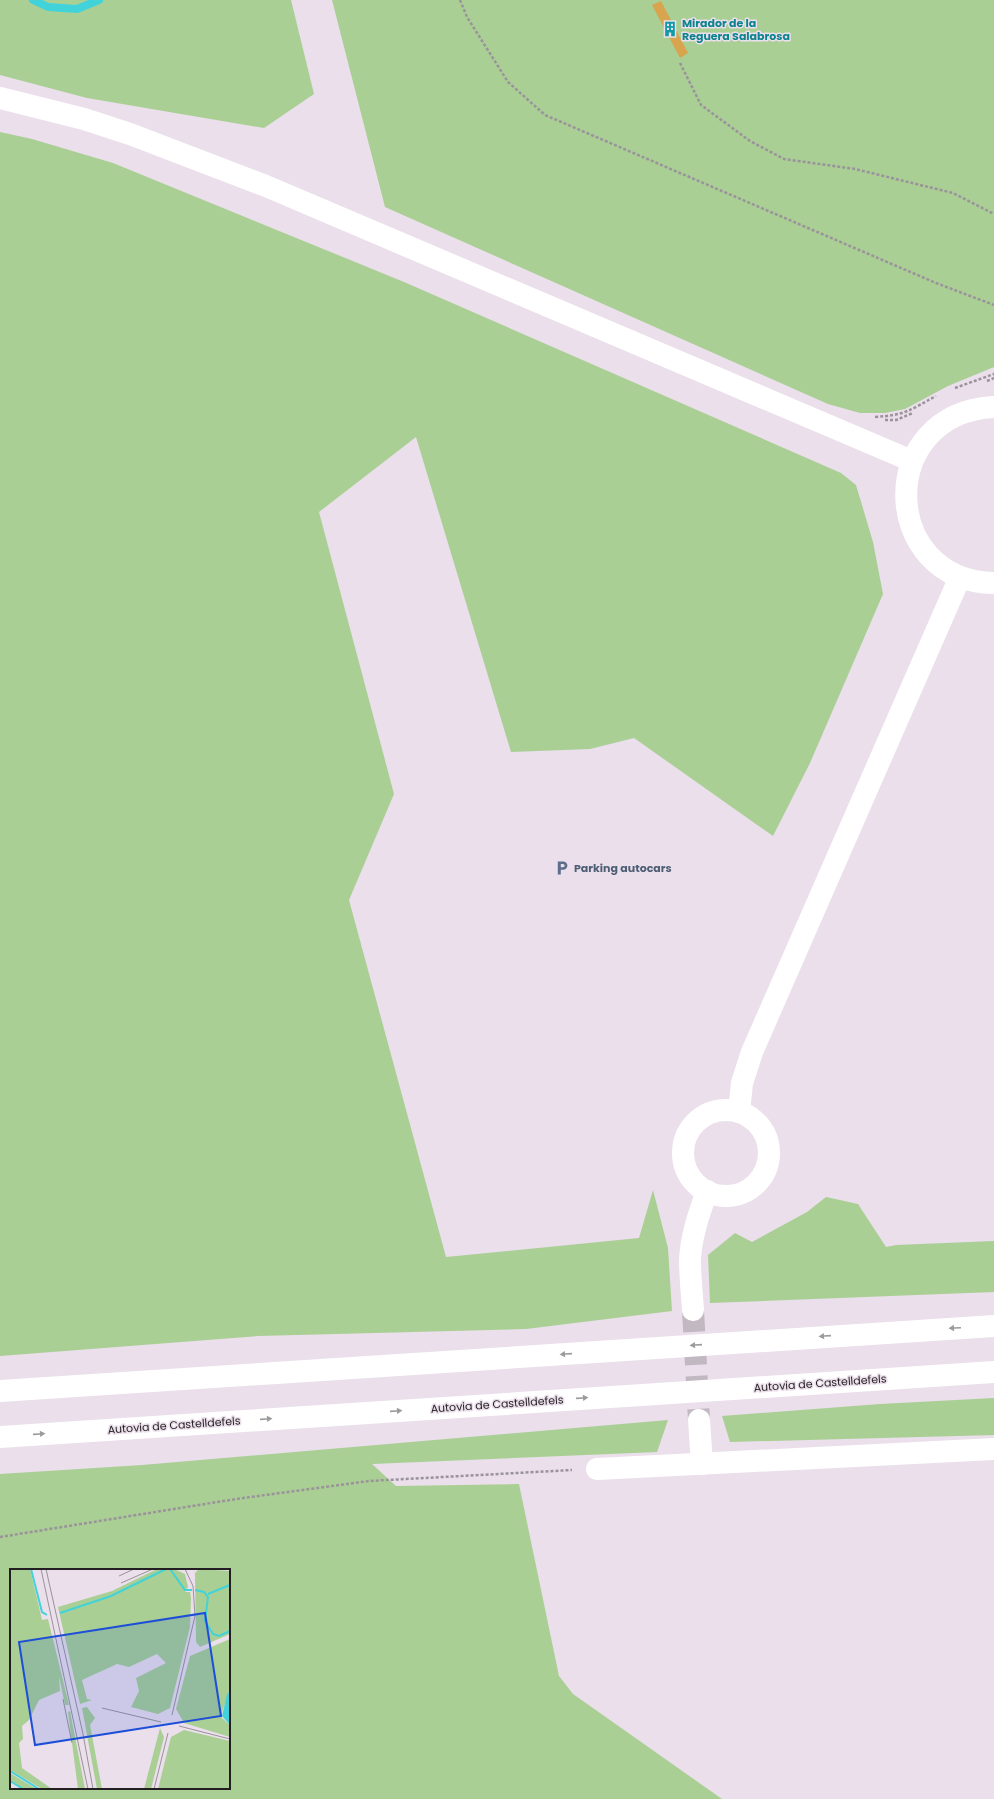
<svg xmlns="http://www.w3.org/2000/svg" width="994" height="1799" viewBox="0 0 994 1799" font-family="Poppins,sans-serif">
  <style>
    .green { fill: #a9cf94; fill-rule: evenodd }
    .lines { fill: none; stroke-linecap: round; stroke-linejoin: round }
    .stream { stroke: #41d3d9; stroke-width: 8 }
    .building { fill: #d8a44e }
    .minor-tunnel { stroke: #c2b8c2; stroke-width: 22; stroke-dasharray: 22 11; stroke-linecap: butt }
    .path { stroke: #9b939b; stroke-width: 2.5; stroke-dasharray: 3 2; stroke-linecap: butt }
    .minor { stroke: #fff; stroke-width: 22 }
    .highway { stroke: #fff; stroke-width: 22 }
    .oneway { fill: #9c9a9b }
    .labels { text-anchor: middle; stroke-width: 3; stroke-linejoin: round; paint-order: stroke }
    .culture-label { font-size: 11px; font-weight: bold; fill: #0d838f; stroke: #eadfea; text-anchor: start }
    .service-label { font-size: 11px; font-weight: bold; fill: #4e5e75; stroke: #eadfea; text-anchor: start }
    .street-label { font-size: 11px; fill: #221e21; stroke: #eadfea }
    .inset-river { fill: none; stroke: #41d3d9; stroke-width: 2 }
    .inset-road { fill: none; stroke: #9a929a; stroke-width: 1 }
    .view { fill: #1d4ed8; fill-opacity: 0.15; stroke: #1d4ed8; stroke-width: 2 }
    .inset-edge { fill: none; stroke: #221e21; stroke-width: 2 }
  </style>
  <rect width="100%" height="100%" fill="#eadfea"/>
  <g class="green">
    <path d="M0,0H291L314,94L264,128L87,98L0,75Z"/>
    <path d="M332,0H994V367L948,386L905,409L885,413H860L828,404L385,207Z"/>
    <path d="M0,132L32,139L113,163L404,282L841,473L856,485L873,542L883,594L810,763L773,836L634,738L590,749L511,752L416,437L319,512L394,794L349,900L446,1257L639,1238L653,1190L668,1248L672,1311L526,1329L258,1336L0,1356Z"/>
    <path d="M826,1197L858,1204L886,1247L896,1245L994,1241V1292L710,1303L708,1255L735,1233L752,1242L807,1212Z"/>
    <path d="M994,1398V1435L730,1442L722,1416L880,1404Z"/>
    <path d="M668,1420L657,1452L372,1464L396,1486L519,1484L559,1676L573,1694L722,1799H0V1474L142,1465ZM11,1570H229V1788H11Z"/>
  </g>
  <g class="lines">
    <path class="stream" d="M33,0L48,7L77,9L99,0"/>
  </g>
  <path class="building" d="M661,1L688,53L680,58L652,5Z"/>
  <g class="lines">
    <path class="minor-tunnel" d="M693,1310L699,1420"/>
    <g class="path">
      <path d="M460,0L467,17L508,82L545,115L936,283L994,305"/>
      <path d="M680,63L701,105L750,141L784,159L855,169L953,193L994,214"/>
      <path d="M987,381L994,378"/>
      <path d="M955,388L994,374"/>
      <path d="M875,417C906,415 910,410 936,396"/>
      <path d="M885,420H896L913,413"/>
      <path d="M0,1537L236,1499L369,1481L572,1470"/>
    </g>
    <g class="minor">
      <path d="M0,98L84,119L130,134L266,186L912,461"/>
      <path d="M994,407C875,413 879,581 994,583"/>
      <circle cx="726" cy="1153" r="43"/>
      <path d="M739,1112L742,1083L752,1052L960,577"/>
      <path d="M693,1310C692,1294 690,1277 690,1260C691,1236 699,1214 707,1191"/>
      <path d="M699,1420L702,1464"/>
      <path d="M597,1469L994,1449"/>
    </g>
    <g class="highway">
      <path d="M0,1391L994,1326"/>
      <path d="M0,1437L994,1372"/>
    </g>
  </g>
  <defs><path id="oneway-solid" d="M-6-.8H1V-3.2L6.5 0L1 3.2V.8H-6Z"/></defs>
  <g class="oneway">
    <use href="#oneway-solid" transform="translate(955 1328) rotate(177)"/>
    <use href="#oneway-solid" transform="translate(825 1336) rotate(176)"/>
    <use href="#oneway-solid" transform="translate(696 1345) rotate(176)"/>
    <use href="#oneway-solid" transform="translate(566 1354) rotate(176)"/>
    <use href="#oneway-solid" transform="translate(582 1398) rotate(-4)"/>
    <use href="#oneway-solid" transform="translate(396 1411) rotate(-4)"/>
    <use href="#oneway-solid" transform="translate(266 1419) rotate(-4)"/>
    <use href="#oneway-solid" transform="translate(39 1434) rotate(-4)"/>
  </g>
  <defs>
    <g id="building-bare" transform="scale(1.2)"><path d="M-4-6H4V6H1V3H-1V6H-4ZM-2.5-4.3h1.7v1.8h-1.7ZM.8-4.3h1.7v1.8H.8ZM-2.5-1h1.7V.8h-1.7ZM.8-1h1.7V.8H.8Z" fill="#0f9aa8" stroke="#eadfea" stroke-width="2.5" paint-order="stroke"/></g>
    <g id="parking-bare" transform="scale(1.2)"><path d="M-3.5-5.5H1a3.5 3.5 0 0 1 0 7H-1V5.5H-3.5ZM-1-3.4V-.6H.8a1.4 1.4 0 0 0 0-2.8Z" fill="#5c6f8a" stroke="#eadfea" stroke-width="2.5" paint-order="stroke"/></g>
  </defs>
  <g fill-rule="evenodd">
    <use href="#building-bare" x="670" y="29"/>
    <use href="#parking-bare" x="562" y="868"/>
  </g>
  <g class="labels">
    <g class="culture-label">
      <text x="682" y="27">Mirador de la<tspan x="682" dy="13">Reguera Salabrosa</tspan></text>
    </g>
    <g class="service-label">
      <text x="574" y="872">Parking autocars</text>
    </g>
    <g class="street-label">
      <text transform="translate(820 1383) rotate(-4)" y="4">Autovia de Castelldefels</text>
      <text transform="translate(497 1404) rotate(-4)" y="4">Autovia de Castelldefels</text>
      <text transform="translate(174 1425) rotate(-4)" y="4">Autovia de Castelldefels</text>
    </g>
  </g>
  <g transform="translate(10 1569)">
    <rect width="220" height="220" fill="#eadfea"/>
    <path d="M0,0H20L32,51L38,50L59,136H55L49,107L50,122L29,131L19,151L12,157L13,170L9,174L12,199L42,220H32L0,201ZM147,0H164L175,5L178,18L175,23H180L181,29L180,58L160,139L148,145L121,138L129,122L126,109L156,94L147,85L119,98L107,95L72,111L77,130L82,131L70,135L48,38L102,22ZM189,0L220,2V65L190,78L186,73L185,4ZM220,70V122L212,143V149L220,156V168L174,154L166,140L180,87ZM77,138L85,149L80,156L92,220H87L72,139ZM60,142L75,220H68L58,143ZM150,159L154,168L141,220H134ZM174,161L220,172V220H148L161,168ZM0,204L18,215L27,220H14L0,211Z" fill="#a9cf94"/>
    <path d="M220,122V156L212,147L217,126Z" fill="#41d3d9"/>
    <path class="inset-river" d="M21,0L32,43L37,46M160,0L175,21H182M185,21L194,23L198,28L195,52L203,65L209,67L220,62M198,25L220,16M50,44L101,27L156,0M0,202L29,220M0,212L13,220"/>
    <path class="inset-road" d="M31,0L78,220M36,0L73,165L83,220M109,7L124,0M111,14L143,0M53,130L62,174M92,139L151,153M162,146L185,47L183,17L175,0M169,157L220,170M144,220L158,164"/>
    <path class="view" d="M195,44L211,147L25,176L9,73Z"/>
    <rect width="220" height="220" class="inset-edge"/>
  </g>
</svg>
